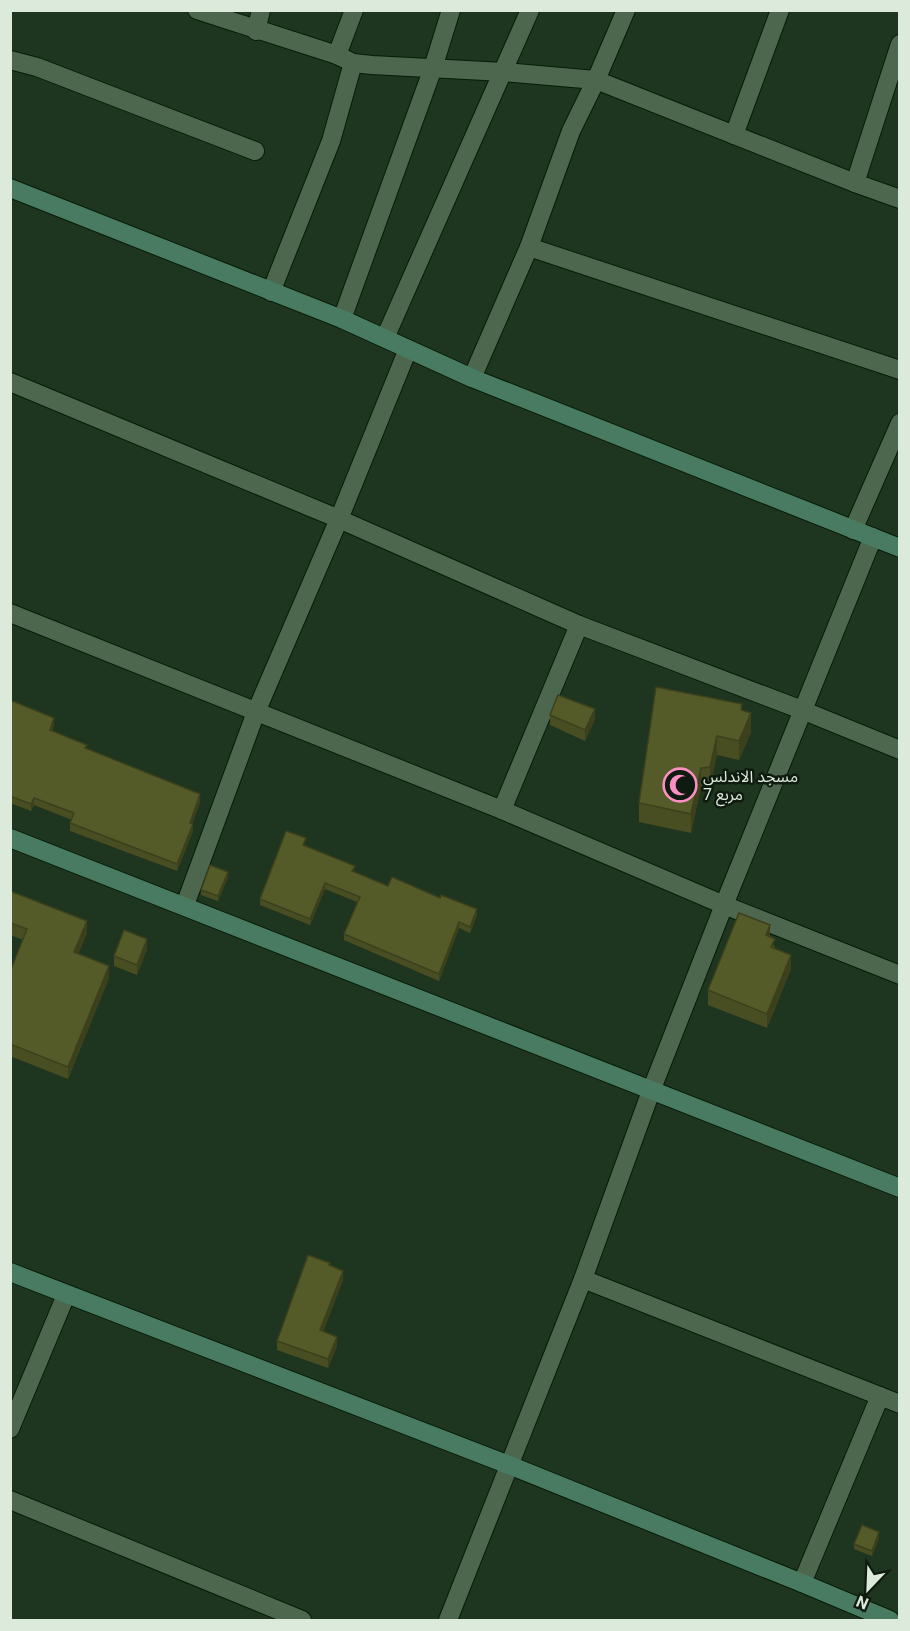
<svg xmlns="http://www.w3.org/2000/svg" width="910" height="1631" viewBox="0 0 910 1631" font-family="Roboto,'Noto Sans Arabic',sans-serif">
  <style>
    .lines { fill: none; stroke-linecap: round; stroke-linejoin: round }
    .street-casing { stroke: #061c08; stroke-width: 20 }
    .secondary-casing { stroke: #061c08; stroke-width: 20 }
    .street { stroke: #4d674e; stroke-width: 18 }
    .secondary { stroke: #497b63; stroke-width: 18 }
    .wall { fill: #494e22 }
    .shaded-wall { fill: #3c401c }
    .building { fill: #555b28; stroke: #3c401c; stroke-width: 1.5 }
    .labels { text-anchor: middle; stroke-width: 5; stroke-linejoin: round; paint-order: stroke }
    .poi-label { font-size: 16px; fill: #dbeadb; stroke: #0f1a10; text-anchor: start }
  </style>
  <rect width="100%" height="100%" fill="#1e351f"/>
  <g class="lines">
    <g class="street-casing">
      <g id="street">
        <path d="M197,10L337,55L353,63L372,65L504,72L596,80L855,183L900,199"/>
        <path d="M256,31L261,10"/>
        <path d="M337,55L354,10"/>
        <path d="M10,60L37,67L255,151"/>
        <path d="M734,135L780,10"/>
        <path d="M855,183L900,44"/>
        <path d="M529,247L900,370"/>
        <path d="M271,292L331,141L353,63"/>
        <path d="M342,319L433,68L451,10"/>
        <path d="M385,338L530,10"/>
        <path d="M472,378L529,247L571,131L596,80L626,10"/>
        <path d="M10,382L339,519L579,625L802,710L900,750"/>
        <path d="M853,530L900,423"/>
        <path d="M10,613L502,810L724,905L900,975"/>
        <path d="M502,810L579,625"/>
        <path d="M185,905L256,712L339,519L408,349"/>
        <path d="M583,1279L900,1404"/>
        <path d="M10,1429L66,1295"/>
        <path d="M10,1500L302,1620"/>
        <path d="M802,1583L880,1396"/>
        <path d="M448,1620L583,1279L651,1091L724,905L873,537"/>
      </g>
    </g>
    <g class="secondary-casing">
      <g id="secondary">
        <path d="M10,188L342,319L472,378L900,548"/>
        <path d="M10,838L900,1188"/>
        <path d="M10,1272L509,1465L802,1583L890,1620"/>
      </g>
    </g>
    <use href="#street" class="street"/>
    <use href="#secondary" class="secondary"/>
  </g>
  <g class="wall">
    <path d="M10,700L54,725L52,731L87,749L200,802L192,824L193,831L177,871L70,831V823L72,820L34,805L31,811L10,803Z"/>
    <path d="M742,710L751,732L739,760L717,755L710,786L701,787L691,833L639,822V803Z"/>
    <path d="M550,715L595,719L585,741L550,725Z"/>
    <path d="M306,844L305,846L355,872L388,886L477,915L470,933L459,928L439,981L344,940V934L357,902L325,889L310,925L260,905V899Z"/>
    <path d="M228,877L218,901L201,895V890Z"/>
    <path d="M10,891L87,933L78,954L109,978L68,1079L10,1056V972L23,940L10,935Z"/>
    <path d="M770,936L775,948L791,969L767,1028L708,1005V990Z"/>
    <path d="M147,949L137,975L114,966V956Z"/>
    <path d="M330,1266L343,1280L323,1332L337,1346L328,1368L277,1350V1341Z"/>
    <path d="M879,1538L872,1556L854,1549V1544Z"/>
  </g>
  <g class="shaded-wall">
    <path d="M595,709V719L585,741V730Z"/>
    <path d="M751,713V732L739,760V741Z"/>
    <path d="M54,718V725L50,737V730Z"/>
    <path d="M717,736V755L710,786V767Z"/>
    <path d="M701,768V787L691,833V814Z"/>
    <path d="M200,794V802L190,830V823Z"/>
    <path d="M34,798V805L31,811V804Z"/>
    <path d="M193,824V831L177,871V864Z"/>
    <path d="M228,872V877L218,901V896Z"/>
    <path d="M325,883V889L310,925V919Z"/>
    <path d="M477,909V915L470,933V927Z"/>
    <path d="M87,921V933L74,964V952Z"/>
    <path d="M459,922V928L439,981V974Z"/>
    <path d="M770,925V940L766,935Z"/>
    <path d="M147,939V949L137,975V965Z"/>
    <path d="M791,955V969L767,1028V1014Z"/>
    <path d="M109,966V978L68,1079V1067Z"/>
    <path d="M343,1271V1280L320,1339V1330Z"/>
    <path d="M337,1337V1346L328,1368V1359Z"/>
    <path d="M879,1532V1538L872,1556V1551Z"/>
  </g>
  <g class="building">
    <path d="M656,687L742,704L741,710L751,713L739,741L717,736L710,767L701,768L691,814L639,803Z"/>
    <path d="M558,695L595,709L585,730L550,715Z"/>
    <path d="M10,700L54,718L50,730L87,745L85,748L200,794L190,823L193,824L177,864L70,823L74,813L34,798L31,804L10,796Z"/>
    <path d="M286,831L306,838L303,845L355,866L352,871L388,886L392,877L440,898L441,895L477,909L470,927L459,922L439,974L344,934L360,897L325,883L310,919L260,899Z"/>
    <path d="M210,865L228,872L218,896L201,890Z"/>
    <path d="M10,891L87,921L74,952L109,966L68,1067L10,1044V972L27,929L10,923Z"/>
    <path d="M739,913L770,925L766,935L775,939L771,947L791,955L767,1014L708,990Z"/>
    <path d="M124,930L147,939L137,965L114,956Z"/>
    <path d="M308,1255L330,1263L329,1265L343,1271L320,1330L337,1337L328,1359L277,1341Z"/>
    <path d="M862,1525L879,1532L872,1551L854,1544Z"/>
  </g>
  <defs>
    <g id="mosque-ring" transform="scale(1.725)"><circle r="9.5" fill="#0f1a10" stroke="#fc8fc2" stroke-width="1.5"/><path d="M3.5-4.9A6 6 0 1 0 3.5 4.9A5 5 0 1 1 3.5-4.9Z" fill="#fc8fc2"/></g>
  </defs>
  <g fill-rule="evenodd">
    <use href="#mosque-ring" x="680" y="785"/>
  </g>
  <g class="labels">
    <g class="poi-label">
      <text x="703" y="782">مسجد الاندلس<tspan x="703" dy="18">مربع 7</tspan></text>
    </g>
  </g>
  <rect width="910" height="1631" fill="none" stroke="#dbeadb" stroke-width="24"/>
  <g transform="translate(868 1589) rotate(203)" stroke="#0f1a10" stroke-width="4.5" paint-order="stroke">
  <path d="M0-4.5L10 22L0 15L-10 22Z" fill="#dbeadb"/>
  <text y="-9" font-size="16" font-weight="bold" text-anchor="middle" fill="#dbeadb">N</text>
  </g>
</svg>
